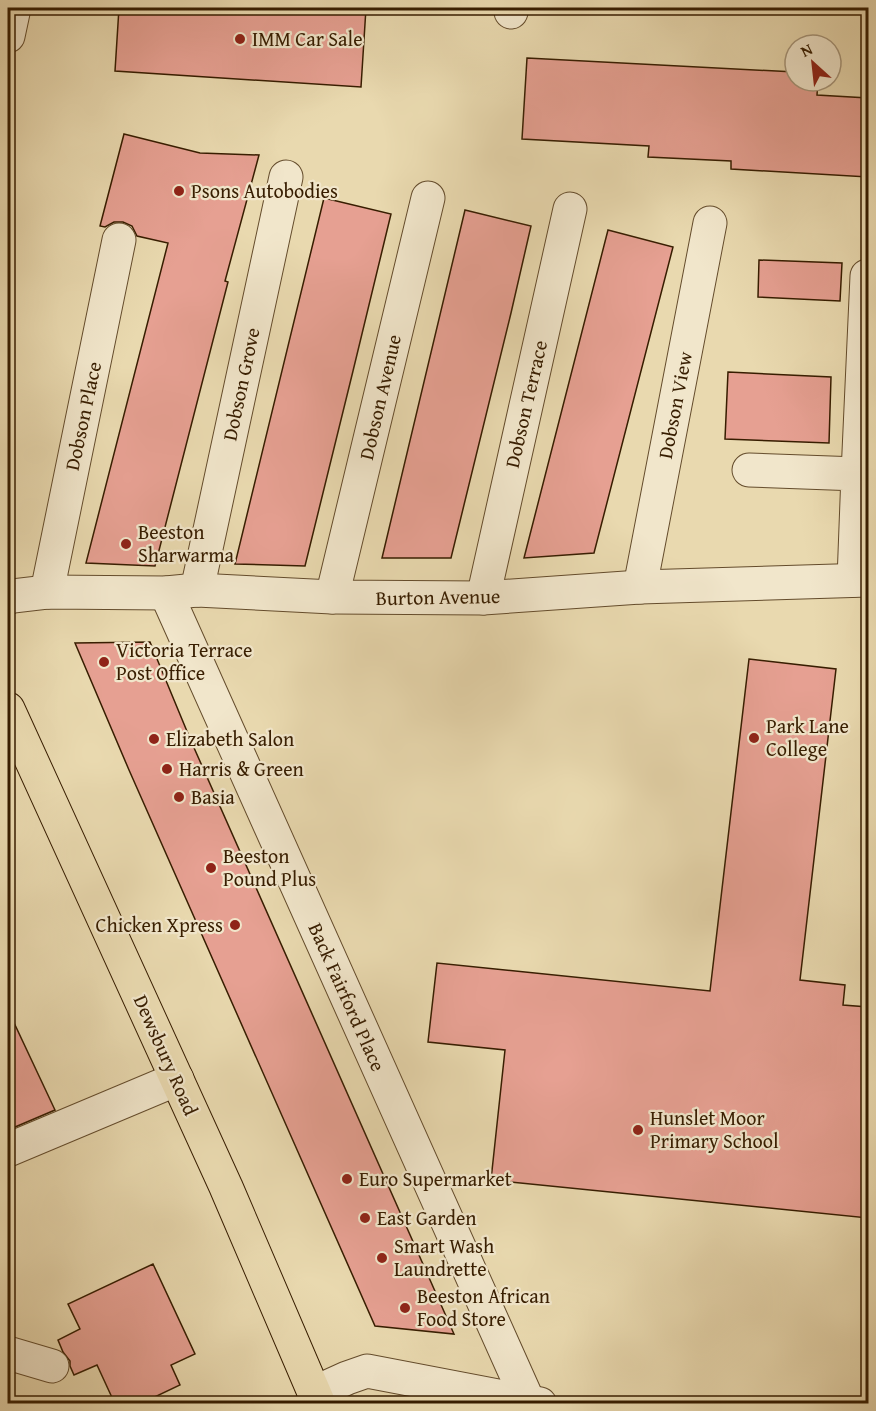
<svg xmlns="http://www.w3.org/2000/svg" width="876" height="1411" viewBox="0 0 876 1411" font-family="'Gentium Book Plus',serif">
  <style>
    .building { fill: #e6a092; stroke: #371d00; stroke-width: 1.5 }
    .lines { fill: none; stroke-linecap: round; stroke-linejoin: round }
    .minor-casing { stroke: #644c2c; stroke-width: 35 }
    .major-casing { stroke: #371d00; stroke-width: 35 }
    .minor { stroke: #f1e6cb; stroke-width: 33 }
    .major { stroke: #e9d9af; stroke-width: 33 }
    .poi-dot { fill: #8f2418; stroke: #f1e6cb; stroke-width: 2 }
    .labels { text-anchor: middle; stroke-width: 4.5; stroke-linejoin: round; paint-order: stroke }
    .poi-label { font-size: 20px; fill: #371d00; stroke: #f1e6cb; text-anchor: start }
    .street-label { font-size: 20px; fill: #371d00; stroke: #f1e6cb }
  </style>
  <rect width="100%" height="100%" fill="#e9d9af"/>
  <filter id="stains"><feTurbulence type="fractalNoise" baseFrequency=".00333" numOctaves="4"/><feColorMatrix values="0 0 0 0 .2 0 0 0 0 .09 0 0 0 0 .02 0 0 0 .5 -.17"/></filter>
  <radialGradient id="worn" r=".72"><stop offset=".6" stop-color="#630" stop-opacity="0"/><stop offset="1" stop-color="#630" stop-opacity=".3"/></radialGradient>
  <g class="building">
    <path d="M119,8H366L361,87L115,71Z"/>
    <path d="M527,58L795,72V81H818L817,95L868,98V177L731,169V161L648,157L649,146L522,139Z"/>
    <path d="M124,134L200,153L259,155L225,281L228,282L155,566L86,563L168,243L137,236L132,226L123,222H114L105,227L100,226Z"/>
    <path d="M324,198L391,214L353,371L305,566L235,564Z"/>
    <path d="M465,210L531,226L511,313L451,558H382Z"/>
    <path d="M608,230L673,247L594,553L524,558Z"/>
    <path d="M759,260L842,263L840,301L758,297Z"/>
    <path d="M728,372L831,377L829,443L725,439Z"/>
    <path d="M150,642L191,741L454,1334L375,1326L129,770L75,643Z"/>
    <path d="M749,659L836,669L800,980L845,985L843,1005L868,1007V1218L491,1180L505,1050L428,1042L437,963L710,991Z"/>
    <path d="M8,1010L55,1110L8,1130Z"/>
    <path d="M153,1264L195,1354L171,1365L180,1385L140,1404H115L97,1365L74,1375L70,1366V1361L63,1352L58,1340L80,1329L68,1304Z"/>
  </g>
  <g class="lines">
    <g class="minor-casing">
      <g id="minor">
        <path d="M511,12L512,8"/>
        <path d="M8,36L14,8"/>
        <path d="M749,470L858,474L854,580"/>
        <path d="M858,474L867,276"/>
        <path d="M640,587L710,223"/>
        <path d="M197,590L286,177"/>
        <path d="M47,592L119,240"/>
        <path d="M166,593L528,1401"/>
        <path d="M332,597L428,198"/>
        <path d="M8,598L13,596L47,592L166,593L197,590L332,597L483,598L640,587L868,580"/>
        <path d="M483,598L570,209"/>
        <path d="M8,1150L177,1079"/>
        <path d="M8,1353L52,1366"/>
        <path d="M314,1393L347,1378L367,1371L540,1404"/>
      </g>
    </g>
    <g class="major-casing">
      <path id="major" d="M8,709L226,1187L319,1404"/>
    </g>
    <use href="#minor" class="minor"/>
    <use href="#major" class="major"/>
  </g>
  <g class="poi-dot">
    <circle cx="240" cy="39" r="6"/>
    <circle cx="179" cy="191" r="6"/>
    <circle cx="126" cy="544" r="6"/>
    <circle cx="104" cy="662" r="6"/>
    <circle cx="754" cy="738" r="6"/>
    <circle cx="154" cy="739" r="6"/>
    <circle cx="167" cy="769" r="6"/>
    <circle cx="179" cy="797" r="6"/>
    <circle cx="211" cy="868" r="6"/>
    <circle cx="235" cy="925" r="6"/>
    <circle cx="638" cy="1130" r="6"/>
    <circle cx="347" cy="1179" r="6"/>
    <circle cx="365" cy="1218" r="6"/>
    <circle cx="382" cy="1258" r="6"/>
    <circle cx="405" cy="1308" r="6"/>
  </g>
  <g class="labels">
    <g class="poi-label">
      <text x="252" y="46">IMM Car Sale</text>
      <text x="191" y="198">Psons Autobodies</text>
      <text x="138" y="539">Beeston<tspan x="138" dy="23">Sharwarma</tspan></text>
      <text x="116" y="657">Victoria Terrace<tspan x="116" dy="23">Post Office</tspan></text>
      <text x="766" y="733">Park Lane<tspan x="766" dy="23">College</tspan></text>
      <text x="166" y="746">Elizabeth Salon</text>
      <text x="179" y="776">Harris &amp; Green</text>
      <text x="191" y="804">Basia</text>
      <text x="223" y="863">Beeston<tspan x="223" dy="23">Pound Plus</tspan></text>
      <text x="223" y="932" text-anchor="end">Chicken Xpress</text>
      <text x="650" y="1125">Hunslet Moor<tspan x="650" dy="23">Primary School</tspan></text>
      <text x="359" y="1186">Euro Supermarket</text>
      <text x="377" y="1225">East Garden</text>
      <text x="394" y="1253">Smart Wash<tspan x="394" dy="23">Laundrette</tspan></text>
      <text x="417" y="1303">Beeston African<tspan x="417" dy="23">Food Store</tspan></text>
    </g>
    <g class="street-label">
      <text transform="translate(241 384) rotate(-78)" y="7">Dobson Grove</text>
      <text transform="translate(380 397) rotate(-77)" y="7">Dobson Avenue</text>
      <text transform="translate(526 404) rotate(-77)" y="7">Dobson Terrace</text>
      <text transform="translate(675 405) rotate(-79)" y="7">Dobson View</text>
      <text transform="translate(83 416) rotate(-78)" y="7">Dobson Place</text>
      <text transform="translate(438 597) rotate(-1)" y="7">Burton Avenue</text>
      <text transform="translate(347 997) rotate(66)" y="7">Back Fairford Place</text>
      <text transform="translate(166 1055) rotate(66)" y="7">Dewsbury Road</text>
    </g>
  </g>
  <rect width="876" height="1411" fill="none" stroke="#e9d9af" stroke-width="30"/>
  <rect x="9" y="9" width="858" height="1393" fill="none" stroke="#371d00" stroke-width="3"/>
  <rect x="15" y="15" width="846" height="1381" fill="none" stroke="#371d00" stroke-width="1.5"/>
  <g transform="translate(813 63) rotate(333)"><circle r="28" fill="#f1e6cb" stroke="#a7967a" stroke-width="1.5"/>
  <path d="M0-4.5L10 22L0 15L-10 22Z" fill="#8f2418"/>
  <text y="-9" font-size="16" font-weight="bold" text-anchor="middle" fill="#371d00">N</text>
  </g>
  <rect width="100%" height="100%" filter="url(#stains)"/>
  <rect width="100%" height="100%" fill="url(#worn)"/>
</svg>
